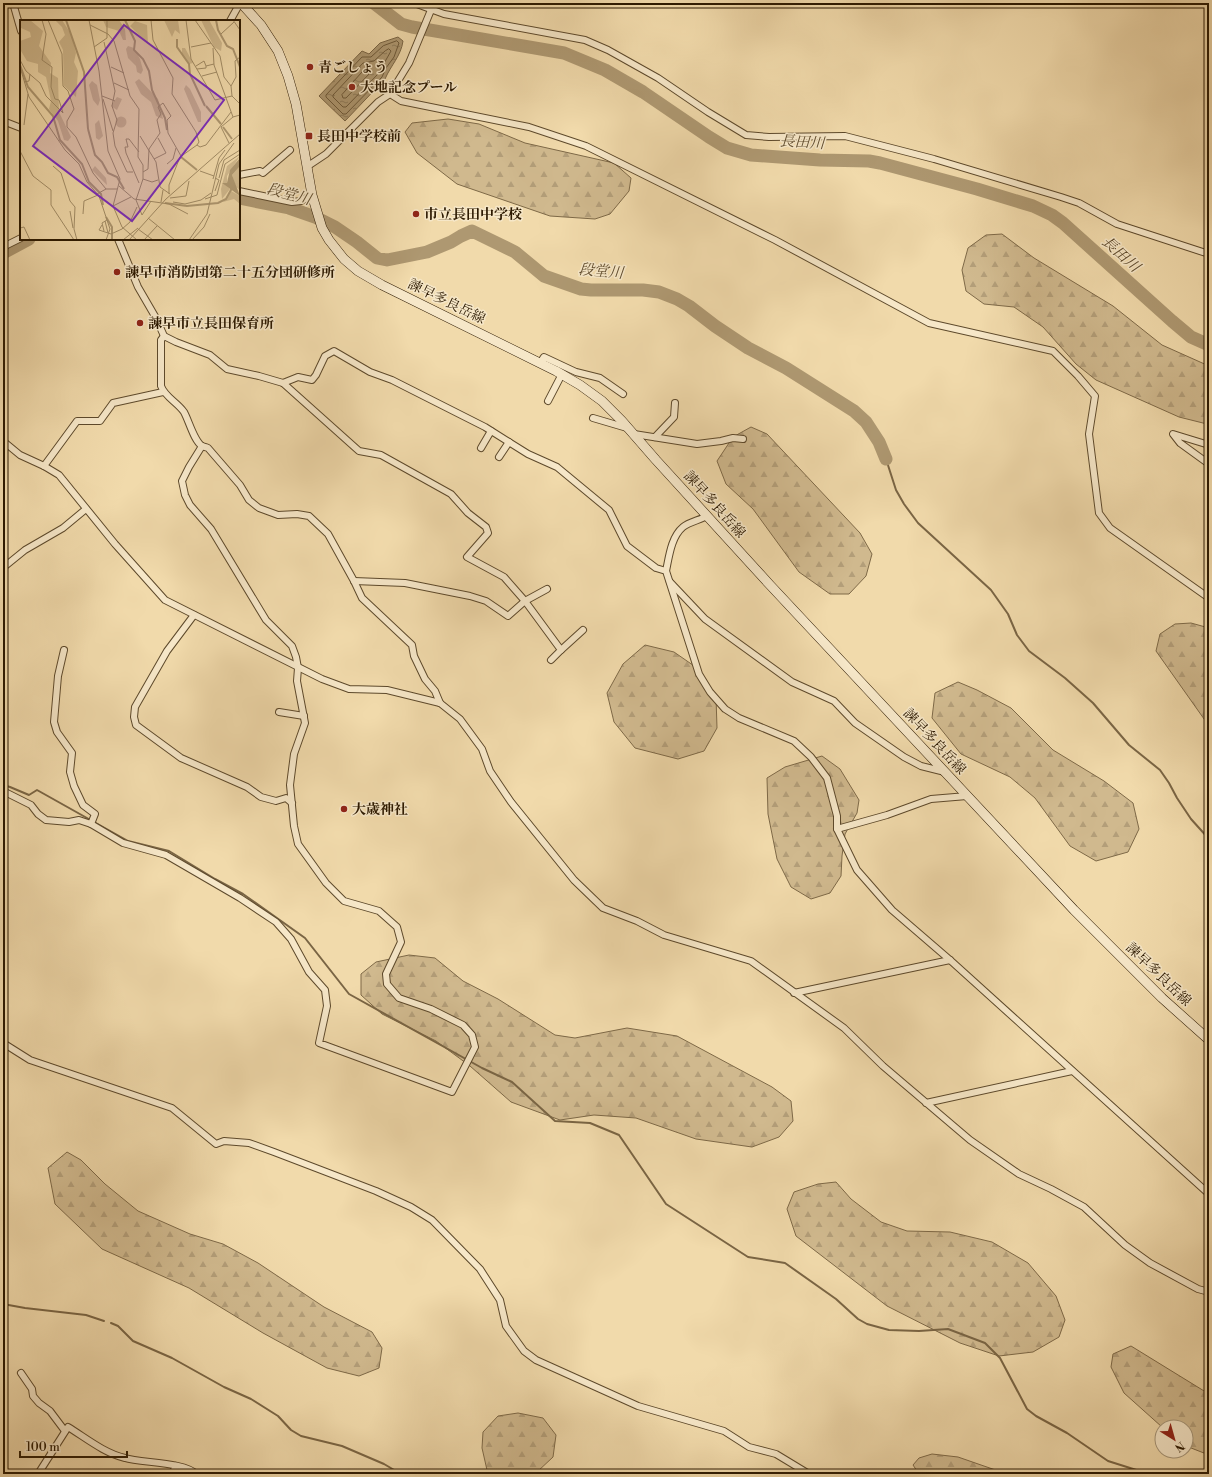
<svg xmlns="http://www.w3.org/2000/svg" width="1212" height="1477" viewBox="0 0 1212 1477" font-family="'Libre Bodoni','Noto Serif JP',serif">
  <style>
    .forest { fill: url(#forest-firs); stroke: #7e6947 }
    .water { fill: url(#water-ripples); stroke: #7a6544 }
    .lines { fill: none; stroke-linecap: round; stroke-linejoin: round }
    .shore { stroke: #6d5838; stroke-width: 1 }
    .stream { stroke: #7a6544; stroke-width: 2 }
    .river { stroke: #ae9871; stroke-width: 13 }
    .street-casing { stroke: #5d492b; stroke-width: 8 }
    .secondary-casing { stroke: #2c1900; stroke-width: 10 }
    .street { stroke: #f6e7c8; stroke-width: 6 }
    .secondary { stroke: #f6e7c8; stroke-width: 9 }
    .poi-dot { fill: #8f2418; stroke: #f6e7c8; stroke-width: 1.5 }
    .labels { text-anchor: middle; stroke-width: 3; stroke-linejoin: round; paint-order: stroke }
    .poi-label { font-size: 14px; font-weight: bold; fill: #2c1900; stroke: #f6e7c8; text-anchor: start }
    .street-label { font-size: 14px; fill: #2c1900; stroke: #f6e7c8 }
    .water-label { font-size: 15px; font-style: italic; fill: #604c2d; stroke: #f6e7c8 }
    .inset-river { fill: none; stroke: #ae9871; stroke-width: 2 }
    .inset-road { fill: none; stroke: #a28d67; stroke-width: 1 }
    .view { fill: #7b2cbf; fill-opacity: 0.15; stroke: #7b2cbf; stroke-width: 2 }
    .inset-edge { fill: none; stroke: #2c1900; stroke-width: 2 }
  </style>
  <defs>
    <pattern id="forest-firs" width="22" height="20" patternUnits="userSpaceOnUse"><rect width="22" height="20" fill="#d0b98e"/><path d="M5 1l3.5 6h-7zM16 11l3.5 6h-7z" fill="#b39e79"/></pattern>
    <pattern id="water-ripples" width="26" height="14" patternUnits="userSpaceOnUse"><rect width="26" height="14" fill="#ae9871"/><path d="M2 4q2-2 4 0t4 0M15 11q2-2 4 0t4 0" fill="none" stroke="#8e7b5a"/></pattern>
  </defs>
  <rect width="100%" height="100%" fill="#f1daab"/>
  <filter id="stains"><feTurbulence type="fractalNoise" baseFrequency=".005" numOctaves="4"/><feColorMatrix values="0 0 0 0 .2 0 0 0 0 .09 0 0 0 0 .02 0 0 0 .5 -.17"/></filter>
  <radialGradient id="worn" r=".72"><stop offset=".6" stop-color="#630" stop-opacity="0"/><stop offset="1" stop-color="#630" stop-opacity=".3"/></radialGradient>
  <g class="forest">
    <path d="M448,119L479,124L525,143L614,163L631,178L629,191L610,214L595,219L550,216L457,184L417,153L405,132L412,123Z"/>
    <path d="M1002,234L1034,258L1113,306L1162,345L1209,366V427L1207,424L1179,417L1096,380L1076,364L1043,327L1014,307L984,304L966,291L962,270L968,248L986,235Z"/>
    <path d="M751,427L767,434L860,533L872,554L866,576L849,594H830L799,572L753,509L726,484L717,461L733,437Z"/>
    <path d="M1191,623L1209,628V726L1156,651L1160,634L1175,624Z"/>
    <path d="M645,645L674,652L700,670L716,697L717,728L704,751L678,759L635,748L614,722L607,693L623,664Z"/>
    <path d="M958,682L977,690L1011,708L1053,750L1104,781L1133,803L1139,829L1128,852L1096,861L1070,846L1035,798L1010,777L961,754L932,718L935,693Z"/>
    <path d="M822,756L840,769L859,800L857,813L845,834L842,856L841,876L830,893L811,899L791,887L777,859L768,814L767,778L785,767Z"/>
    <path d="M409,955L435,958L463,981L498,999L555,1035L575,1038L627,1028L677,1036L772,1087L791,1101L793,1121L779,1137L752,1147L696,1139L636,1118L594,1115L560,1120L511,1102L470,1066L436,1041L382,1014L361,995V974L376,962Z"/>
    <path d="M67,1152L81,1160L105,1184L138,1211L190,1234L223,1244L258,1263L324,1307L372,1332L382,1348L379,1368L359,1376L327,1368L263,1333L189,1288L102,1249L55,1204L48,1168Z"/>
    <path d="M836,1182L851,1199L881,1222L907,1231L950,1232L992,1242L1028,1263L1056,1296L1065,1320L1059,1337L1033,1352L999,1356L960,1343L887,1306L796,1236L787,1209L794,1192L818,1184Z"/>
    <path d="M1131,1346L1209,1394V1455L1186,1446V1427H1162L1124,1393L1111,1367L1113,1354Z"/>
    <path d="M518,1413L543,1418L556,1435L553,1457L537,1472L528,1474H499L487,1470L482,1448L483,1432L498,1416Z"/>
    <path d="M932,1454L958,1457L1007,1474H919L913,1465L919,1458Z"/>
  </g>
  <path class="water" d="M398,37L403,41C401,56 391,65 385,79L345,121L319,96L362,51L369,54L380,43Z"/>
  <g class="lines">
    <g class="shore">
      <path d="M397,41L399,43L394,57L386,68L382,77L346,114H343L326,97V95L362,57H371L383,46Z"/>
      <path d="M389,49L391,51L378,74L346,107H343L333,97V95L363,63L374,61L385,51Z"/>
      <path d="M365,69H370L371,72L346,98H343L342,95Z"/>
    </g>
    <g class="stream">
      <path d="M886,459L896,490L904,504L918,523L991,590L1008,614L1017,635L1029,651L1065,678L1093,703L1129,745L1160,770L1169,783L1177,798L1191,819L1209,839"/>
      <path d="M3,785L10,787L29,795L37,790L128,841L169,851L215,879L243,894L305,938L349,994L482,1068L512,1082L555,1121L590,1123L619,1135L666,1204L748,1257L785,1263L836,1299L858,1319L867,1324L889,1330L919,1331L948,1329L985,1343L1000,1358L1027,1409L1036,1416L1067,1433L1108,1461L1149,1474"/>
      <path d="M3,1304L25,1308L86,1315L104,1321"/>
      <path d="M111,1323L118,1326L133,1341L172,1358L224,1387L251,1399L278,1416L291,1430L301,1436L342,1446L384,1464L401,1474"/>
    </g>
    <g class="river">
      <path d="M374,3L401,24L412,27L564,53L605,70L643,92L709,137L727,148L751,155L820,160L869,161L880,163L977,189L1033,206L1052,215L1063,223L1172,321L1191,337L1209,345"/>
      <path d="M239,198L289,208L315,217L335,227L357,242L377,258L387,260L427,252L451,242L461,236L472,231L515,252L544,276L581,289L591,290H643L659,292L677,299L689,306L715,326L748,348L786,368L854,411L866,422L879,442L886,459"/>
      <path d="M3,253L29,239"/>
    </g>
    <g class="street-casing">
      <g id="street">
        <path d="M13,3L21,31"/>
        <path d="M414,3L444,14L585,40L608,50L658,78L708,112L746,135L769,137L845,136L934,159L1061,197L1079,203L1117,224L1209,254"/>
        <path d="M230,21L240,3"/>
        <path d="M390,94L401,101L529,127L586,146L775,240L929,323L1053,351L1078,376L1095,396L1089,434L1099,513L1110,528L1209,598"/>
        <path d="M3,121L21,128"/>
        <path d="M308,166L326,154L378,102L390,94L409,63L431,10"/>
        <path d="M239,175L260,171L263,173L290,150"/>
        <path d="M239,191L292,202L301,201L312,195"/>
        <path d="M118,239L138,287L156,318L164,336L176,342L210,355L227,369L259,376L283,383L359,451L381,455L451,494L468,513L486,527L488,533L467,557L504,577L525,601L508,616L486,601L470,596L405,583L354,581"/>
        <path d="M3,247L21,238"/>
        <path d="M164,336L161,340V386C165,397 177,402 184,412C189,421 194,441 202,446C204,447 206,447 208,448L240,485L249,500L259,508L278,515L297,514L309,516L328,534L354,581L362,598L412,645L414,656L425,679L435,691L440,703"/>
        <path d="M540,363L544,357L576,372L600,378L623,394"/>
        <path d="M283,383L298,377L312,380L316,375L325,356L334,351L370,372L392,380L485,427L528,454L557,467L609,510L627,546L656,568L666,571L699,674L710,692L725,709L739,718L794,741L811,757L827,778L837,816V829L857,870L892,910L950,960L1209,1194"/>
        <path d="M548,401L562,374"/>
        <path d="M593,418L627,428"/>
        <path d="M634,434L697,444L721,441L733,438L743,439"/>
        <path d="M655,437L674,417L675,403"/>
        <path d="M3,441L20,455L44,466L59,475L115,544L165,600L322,679L349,689L387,690L440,703L460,719L482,749L490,771L511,802L574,880L603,908L637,921L664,935L751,961L844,1028L883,1066L970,1140L1019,1174L1051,1189L1084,1207L1125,1245L1150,1263L1198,1289L1209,1292"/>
        <path d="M1209,445L1173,434L1180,443L1209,464"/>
        <path d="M481,448L491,431"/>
        <path d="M499,457L509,442"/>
        <path d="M44,466L77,421H100L113,403L163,392"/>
        <path d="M4,567L25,550L63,528L86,509"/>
        <path d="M666,571C669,557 671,537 683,527C689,522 700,520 707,516"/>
        <path d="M670,582L705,619L792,682L834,701L855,723L904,757L921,766L945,772"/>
        <path d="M547,589L525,601L561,650L551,660"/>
        <path d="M194,615L167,651L135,707L134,717L136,725L181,758L247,787L261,797L276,801L286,798L292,803"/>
        <path d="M64,650L58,676L54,722L57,732L72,753L70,772L74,786L83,805L95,814L91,824"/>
        <path d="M561,650L583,630"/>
        <path d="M279,712L304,716"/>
        <path d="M3,791L31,805L38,814L46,820L69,822L79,820L91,824L123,843L166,855L240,898L276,922L291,939L309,972L325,990L327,1006L319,1043L452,1092L475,1047L472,1035L463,1025L431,1009L399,998L387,984L386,974L401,942L397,927L379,911L344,901L326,883L298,844L294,826L290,785L294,754L305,723L297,681L298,668L296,657L292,646L266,620L211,529L190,505L185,495L182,481L189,467L202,446"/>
        <path d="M837,829L887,815L931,799L967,796"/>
        <path d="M794,993L950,960"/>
        <path d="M3,1043L30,1060L172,1108L216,1144L224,1141L249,1143L274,1152L376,1191L411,1207L432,1220L480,1269L500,1300L506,1326L524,1351L536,1360L638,1406L724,1431L749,1447L776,1454L809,1474"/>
        <path d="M926,1103L1072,1071"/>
        <path d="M21,1373L32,1389L33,1396L39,1403L50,1411L65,1431"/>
        <path d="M38,1474L68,1427C86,1438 104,1453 125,1458C141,1463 185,1462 196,1474"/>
        <path d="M172,1474L176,1466"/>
      </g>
    </g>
    <g class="secondary-casing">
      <path id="secondary" d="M241,3L261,25L278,51L288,76L296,104L312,195L322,228L329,240L344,259L358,271L382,285L556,371L580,385L602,401L622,421L656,460L770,585L1074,910L1162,998L1209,1040"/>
    </g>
    <use href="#street" class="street"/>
    <use href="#secondary" class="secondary"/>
  </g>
  <g class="poi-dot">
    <circle cx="310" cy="67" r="4"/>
    <circle cx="352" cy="87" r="4"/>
    <rect x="305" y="132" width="8" height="8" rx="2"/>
    <circle cx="416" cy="214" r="4"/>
    <circle cx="117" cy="272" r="4"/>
    <circle cx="140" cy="323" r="4"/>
    <circle cx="344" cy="809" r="4"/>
  </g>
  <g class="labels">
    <g class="poi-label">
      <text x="318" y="72">青ごしょう</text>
      <text x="360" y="92">大地記念プール</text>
      <text x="317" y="141">長田中学校前</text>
      <text x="424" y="219">市立長田中学校</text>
      <text x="125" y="277">諫早市消防団第二十五分団研修所</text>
      <text x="148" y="328">諫早市立長田保育所</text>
      <text x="352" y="814">大歳神社</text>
    </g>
    <g class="street-label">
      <text transform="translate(447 301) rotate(26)" y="5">諫早多良岳線</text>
      <text transform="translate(715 504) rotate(48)" y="5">諫早多良岳線</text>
      <text transform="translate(935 741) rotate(47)" y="5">諫早多良岳線</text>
      <text transform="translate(1159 974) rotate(44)" y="5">諫早多良岳線</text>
    </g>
    <g class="water-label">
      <text transform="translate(802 142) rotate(3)" y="5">長田川</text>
      <text transform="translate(289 194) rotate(15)" y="5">段堂川</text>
      <text transform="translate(1121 254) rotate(42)" y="5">長田川</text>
      <text transform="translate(601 271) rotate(5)" y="5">段堂川</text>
    </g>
  </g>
  <g transform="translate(20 20)">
    <rect width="220" height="220" fill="#f1daab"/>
    <path d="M0,0H10L23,11L19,26L31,43L30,53L38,58L39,92L51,117L48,121L44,120L38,101L29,89L31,81L26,57L18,52V44L7,41L1,31L0,21L11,17L10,12L1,8ZM35,0H42L51,14L56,33L54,42L58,51L56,77L44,66L43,30L39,22L45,15L42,7ZM83,0H99L105,9L106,20H103L99,11L86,7ZM144,0H158L160,14L155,10L152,17ZM181,0H189L202,23L201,31L194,27ZM115,1L127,5L128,24L110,6ZM108,26L114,28L120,39L123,50L121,54L117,52L116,46L108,38L106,29ZM162,28H165L173,43L169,44L162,35ZM119,59L138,79L143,99L136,96L131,82L121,74L115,62ZM72,61L77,65L80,80L78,86L73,80L69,65ZM166,65L170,69L181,92V102H178L169,81L164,69ZM97,77L102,79L97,90L91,86ZM95.5 102a5.5 5.5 0 1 1 11 0a5.5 5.5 0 1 1-11 0ZM79,100L83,116L79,120L76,118L75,104ZM75,146L86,158L87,165L72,150Z" fill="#d0b98e"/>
    <path d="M220,136L207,156V163L204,164L210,169L202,179L201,169L207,146ZM220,146V170L216,167L212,155ZM211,171L220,176V184L214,179L203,182Z" fill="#d0b98e"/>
    <path d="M220,138V146L212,155L220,176L202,163H207L210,150Z" fill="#ae9871"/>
    <path class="inset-river" d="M46,0L64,52L68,109M105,0L115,21L114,30L123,39L129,51L132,70L145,98L147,110M196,0L198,10L207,26L213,29L220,47M157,19V27L169,44L170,54L185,86M0,45L8,67L33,96L40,120L62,144L69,162L81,174L83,185M186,86L201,104M203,107L212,119M68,109L75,135L82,142L88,153L97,157L104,169M161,137L177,150M145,183L167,186L198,183L206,179L212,168M86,197L92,207V220"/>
    <path class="inset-road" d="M28,0L42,34L43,66L48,71L54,89L47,101V107L56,117L73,153L86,169M69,0L79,51L88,131L100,159L93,186L102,207L117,220M131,0L133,20L153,58L152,74L176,112L179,122L177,125M166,0L171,39L188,68L195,80L212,76M175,0L200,36L204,57L211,66M213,0L220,10M70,5L88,14L94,21L110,76L119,89L118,137L123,145V159M201,14L214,2M84,22L95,71L92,86L97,100L93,113L95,126L107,152H113M74,27L87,18V0M171,27L191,23M193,28L194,45L213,97M220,37L215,41L216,57L211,66L212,76L220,84M0,40L6,51L20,63L26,76L43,93L39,80L35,79L31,67L32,47L22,40L26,14L22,0M176,46L184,41L186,46M0,47L9,77L45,130L59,144L67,162L79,176L90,209L86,220M91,47L104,53M177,49L186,48V46L194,44M182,56L197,52M4,62L9,61L10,54M94,63L109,70M82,76L95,81M83,79L93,111M4,105L8,74M120,116L136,142L140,167L150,174M109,119H106L108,127H105L106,133L119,163M109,119L119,132M209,123L201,107L213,97L220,95M0,131L13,156L31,170V185L54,220M134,139L146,133L138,118M147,144L153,139L156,128M33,146L41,153L50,181L55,187L54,209L57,220M180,151L194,156M123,152L128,149L129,129L140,113L137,100L141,94L138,87L143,83L151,96L147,100L148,113L161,136M195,158L199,160L195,171M199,158L204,140L220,130M123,159L116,180L122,195L131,181M123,159L132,162L138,160M193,159L199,138L205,130M99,166L114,179L149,184L168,194M77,174L86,169H97M149,174V165L160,137L177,125L180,127L186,125L211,92M150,178L166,176L169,161M185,179L197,175L205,144L220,134M141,182L143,170M153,182L165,184L181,180L191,173M93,186L111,177M50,191L53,208M63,194L64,181L78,175M128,198L155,220M85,201L88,213M82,205L79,210L91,214L102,209L110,202L117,187M0,208L4,207L10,220M118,209L133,220M84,211L82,203L87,200M103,220L118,208M109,220L146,179L220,114M124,220L137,206M169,220L187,194L199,144L214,123M172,220L184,207L190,194"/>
    <path class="view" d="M104,5L204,80L112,201L13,126Z"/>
    <rect width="220" height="220" class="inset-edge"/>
  </g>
  <rect width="1212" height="1477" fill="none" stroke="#f1daab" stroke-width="16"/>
  <rect x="4" y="4" width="1204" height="1469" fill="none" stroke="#2c1900" stroke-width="2"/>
  <rect x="8" y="8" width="1196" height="1461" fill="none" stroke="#2c1900"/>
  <g transform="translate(1174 1439) rotate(143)"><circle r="19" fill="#f6e7c8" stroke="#a59578"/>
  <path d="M0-3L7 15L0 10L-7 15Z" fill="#8f2418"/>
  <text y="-6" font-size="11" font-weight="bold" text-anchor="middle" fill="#2c1900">N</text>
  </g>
  <path d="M20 1451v6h107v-6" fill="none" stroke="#2c1900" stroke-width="2"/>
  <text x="26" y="1451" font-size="12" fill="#2c1900" stroke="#f6e7c8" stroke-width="3" paint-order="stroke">100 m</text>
  <rect width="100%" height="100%" filter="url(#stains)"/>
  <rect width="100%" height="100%" fill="url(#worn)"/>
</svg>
